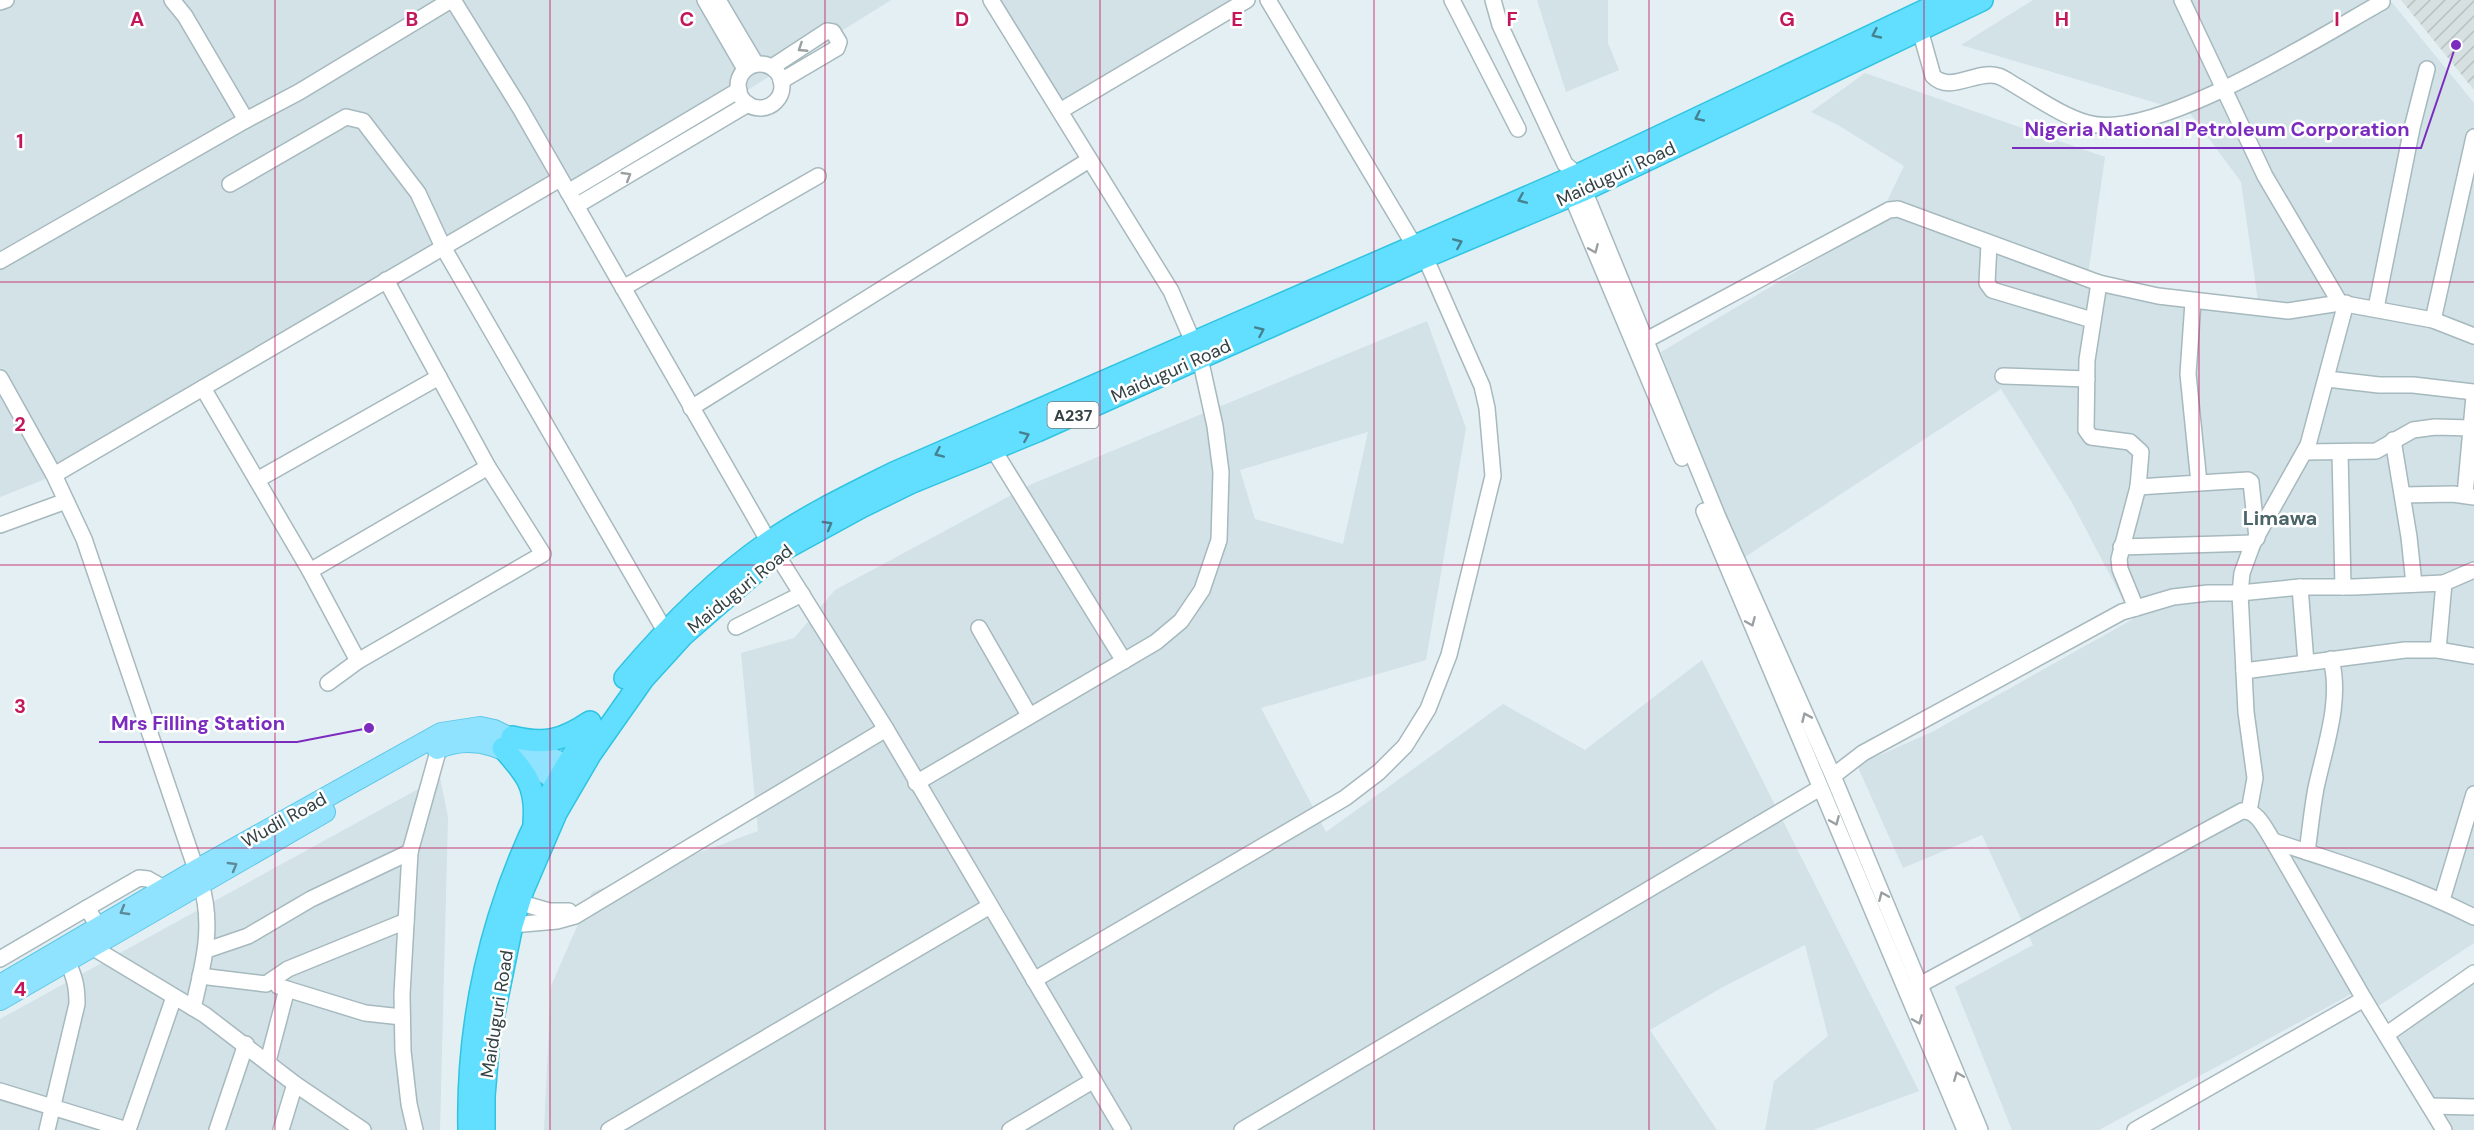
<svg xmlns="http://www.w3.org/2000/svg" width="2474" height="1130" viewBox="0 0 2474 1130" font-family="'DM Sans',sans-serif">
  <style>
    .residential { fill: #d2e2e7; fill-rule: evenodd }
    .industrial { fill: url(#industrial-furrows) }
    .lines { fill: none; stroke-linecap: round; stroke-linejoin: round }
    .minor-casing { stroke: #a6b9be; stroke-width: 18 }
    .major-casing { stroke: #5dc7e7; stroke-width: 22 }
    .highway-casing { stroke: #2ec4e2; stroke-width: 24 }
    .minor { stroke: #fff; stroke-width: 15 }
    .major { stroke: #90e3ff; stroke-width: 20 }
    .highway { stroke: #62dfff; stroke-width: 21 }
    .oneway { stroke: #46818f }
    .oneway2 { stroke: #9aa0a2 }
    .oneway3 { stroke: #5d8a99 }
    .grid { fill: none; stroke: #c2185b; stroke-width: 1.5; stroke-opacity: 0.55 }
    .labels { text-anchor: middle; stroke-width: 5; stroke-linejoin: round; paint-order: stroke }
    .shield { fill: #fff; stroke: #717b7d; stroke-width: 1.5 }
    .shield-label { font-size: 16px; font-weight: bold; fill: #344245 }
    .street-label { font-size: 18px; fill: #344245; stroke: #fff }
    .neighbourhood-label { font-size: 20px; font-weight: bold; fill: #4a6468; stroke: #fff }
    .grid-label { font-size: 20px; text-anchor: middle; font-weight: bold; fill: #c2185b; stroke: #fff; stroke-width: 5; stroke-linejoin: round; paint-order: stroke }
    .leader { fill: none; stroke: #7b2cbf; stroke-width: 2 }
    .callout-dot { fill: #7b2cbf; stroke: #fff; stroke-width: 2 }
    .callout-label { font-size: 20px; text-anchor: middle; font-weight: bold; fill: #7b2cbf; stroke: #fff; stroke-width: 5; stroke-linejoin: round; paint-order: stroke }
  </style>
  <defs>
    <pattern id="industrial-furrows" width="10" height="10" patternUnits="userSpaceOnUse" patternTransform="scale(1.5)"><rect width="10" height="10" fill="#d6e0e1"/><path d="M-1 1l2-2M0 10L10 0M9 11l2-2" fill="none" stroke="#b8c1c2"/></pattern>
  </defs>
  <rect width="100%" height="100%" fill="#e4eff3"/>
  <g class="residential">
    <path d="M0,0H891L649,152L589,195L556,174L43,480L0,497Z"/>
    <path d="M985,0H1234L1055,104Z"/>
    <path d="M1537,0H1608V43L1619,70L1566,92Z"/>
    <path d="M2033,0H2390L2474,103V943L2374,1009L2361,989L2099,1130H2012L1955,987L2033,945L1982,835L1903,868L1857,765L1932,732L2133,619L2071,501L2001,389L1739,561L1661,352L1876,224L1904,166L1838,125L1811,112L1865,73L2105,157L2088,275L2154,291L2258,301L2241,182L2190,113L1961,45Z"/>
    <path d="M1427,321L1466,428L1426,660L1261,708L1326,832L1503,704L1585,750L1702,660L1919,1091L1813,1130H1765L1774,1081L1828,1036L1805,945L1721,988L1650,1030L1717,1130H544L551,986L592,892L758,831L741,653L794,638L835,590L1032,484ZM1368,432L1343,544L1255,519L1240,470Z"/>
    <path d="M440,777L448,817L440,1130H0V1019Z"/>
    <path d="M2474,972V1130H2452L2392,1030Z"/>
  </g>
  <path class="industrial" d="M2401,0H2474V90Z"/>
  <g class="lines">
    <g class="minor-casing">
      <g id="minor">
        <path d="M172,0L185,16L246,120"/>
        <path d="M453,0L520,108L769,542L886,729L1123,1130"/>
        <path d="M705,0L745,69"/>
        <path d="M718,0L756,64"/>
        <path d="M1268,0L1414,245"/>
        <path d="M1452,0L1518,129"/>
        <path d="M1493,0L1500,25L1565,164L1578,175L1584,190L1718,517L1833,776L1980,1130"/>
        <path d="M2182,0L2265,176L2340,303"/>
        <path d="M0,2L6,0"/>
        <path d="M1920,30L1933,76C1950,94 1978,69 1998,76C2005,78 2012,84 2018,87C2040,100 2063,116 2087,123C2153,143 2321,36 2382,2"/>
        <circle cx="760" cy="86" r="22"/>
        <path d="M772,67L827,31L833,32L839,42L837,48L781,81"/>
        <path d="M1060,111L1247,0"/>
        <path d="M230,184L346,117L363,121L418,193L443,247L665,631"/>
        <path d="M1568,187L1682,458"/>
        <path d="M568,192L739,90"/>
        <path d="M576,206L748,104"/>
        <path d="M1989,244L1987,283L1992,290L2092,320"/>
        <path d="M0,261L246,120L299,92L451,0"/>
        <path d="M2099,283L2087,360L2086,430L2091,437L2130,442L2141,452L2138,487L2119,559L2120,569L2136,608"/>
        <path d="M623,288L818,176"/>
        <path d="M2376,308L2412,128L2427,69"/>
        <path d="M2433,320L2474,137"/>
        <path d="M1637,345L1889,210L1898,209L2099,283L2158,296L2288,311L2340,303L2433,320L2474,336"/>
        <path d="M2003,376L2087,379"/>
        <path d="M0,378L54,475L84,539L201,884C214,927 203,965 193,1008"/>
        <path d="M2327,379L2379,385H2413L2474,392"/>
        <path d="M203,388L310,571L488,467L386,280"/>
        <path d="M691,408L1089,160"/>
        <path d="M2393,440L2409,537L2414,584"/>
        <path d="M993,449L1124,661"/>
        <path d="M2305,452L2376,451L2413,430L2435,427L2471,428"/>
        <path d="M2340,452L2343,587"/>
        <path d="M54,475L560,179"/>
        <path d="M257,480L439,377"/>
        <path d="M2199,483L2248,480L2251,482L2257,538"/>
        <path d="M2138,487L2199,483L2188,374L2193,302"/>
        <path d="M2403,495L2453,494L2474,497"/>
        <path d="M2465,495L2474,396"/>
        <path d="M1704,511L1965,1130"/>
        <path d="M0,525L66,501"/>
        <path d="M2121,547L2253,543"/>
        <path d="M310,571L358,661"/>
        <path d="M2444,583L2474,570"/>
        <path d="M2300,587L2306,663"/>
        <path d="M736,627L802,594"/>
        <path d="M979,628L1029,715"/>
        <path d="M2244,671L2405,650H2438L2474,656"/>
        <path d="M328,683L358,661L543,554L488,467"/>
        <path d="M1833,776L1863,753L2122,612L2136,608L2173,597L2208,593H2240L2300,587H2354L2444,583L2438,650"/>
        <path d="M916,783L1156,642L1181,621L1202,590L1219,540L1221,472L1215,426L1200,358L1171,291L991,0"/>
        <path d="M2249,811L2255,778L2246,712L2240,593L2242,573L2253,543L2308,445L2346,303"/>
        <path d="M2273,841C2341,863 2409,884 2474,917"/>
        <path d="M2307,852C2310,831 2312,809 2316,788C2325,746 2342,701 2331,659"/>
        <path d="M2442,900L2474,794"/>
        <path d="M518,902L549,911H569"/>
        <path d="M87,908L139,878L148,879L164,888"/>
        <path d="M512,925L557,921L575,916L886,729"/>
        <path d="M92,947L205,1015L295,1084L363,1130"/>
        <path d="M207,950L248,936L311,899L410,852"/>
        <path d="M0,959L87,908L98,926"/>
        <path d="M200,976L266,984L288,969L406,921"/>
        <path d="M1034,980L1345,798L1379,772L1405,746L1428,709L1449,655L1493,476L1487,408L1482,386L1425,257"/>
        <path d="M287,989L365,1013L402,1017"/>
        <path d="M1912,989L2242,811C2258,810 2265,829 2273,841L2364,999L2444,1130"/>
        <path d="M2387,1034L2474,973"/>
        <path d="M268,1061L287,989L278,986"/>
        <path d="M0,1091L127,1130"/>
        <path d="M2430,1106L2474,1107"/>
        <path d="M47,1130L77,1004C77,988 75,976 67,962"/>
        <path d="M128,1130L174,997"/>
        <path d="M217,1130L246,1044"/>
        <path d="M281,1130L295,1084"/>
        <path d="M415,1130L409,1104L403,1051L402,994L410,852L439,748"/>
        <path d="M609,1130L990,906"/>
        <path d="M1010,1130L1094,1080"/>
        <path d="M1242,1130L1820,788"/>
        <path d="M2135,1130L2364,999"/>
      </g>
    </g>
    <g class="major-casing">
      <g id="major">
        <path d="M437,749C488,726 527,765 570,788"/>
        <path d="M0,985L196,870L441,733L480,727L494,730L580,772"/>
        <path d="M0,1000L325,812"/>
      </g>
    </g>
    <g class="highway-casing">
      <g id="highway">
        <path d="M625,678C668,627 714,580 769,542C808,515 852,494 894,473L1578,175L1947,0"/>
        <path d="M512,737C544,745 562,741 590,722"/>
        <path d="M503,748C526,774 537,786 534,822"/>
        <path d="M469,1130C466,986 510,844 592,726"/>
        <path d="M484,1130V1096L489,1038L512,925L523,890L556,813L591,753L643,679L683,635L777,553L861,507L910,483L1037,431L1425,257L1584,190L1982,0"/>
      </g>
    </g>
    <use href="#minor" class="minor"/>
    <use href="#major" class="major"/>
    <use href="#highway" class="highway"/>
  </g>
  <defs><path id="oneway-chevron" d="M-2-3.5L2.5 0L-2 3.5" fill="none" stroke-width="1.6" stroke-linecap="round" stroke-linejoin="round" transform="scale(1.5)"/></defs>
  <g class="oneway">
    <use href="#oneway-chevron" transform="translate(1876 34) rotate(155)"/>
    <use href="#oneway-chevron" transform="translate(1699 117) rotate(155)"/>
    <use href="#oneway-chevron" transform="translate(1522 199) rotate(157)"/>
    <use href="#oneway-chevron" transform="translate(1458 243) rotate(-23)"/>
    <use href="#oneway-chevron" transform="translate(1260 331) rotate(-24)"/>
    <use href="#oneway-chevron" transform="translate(1025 436) rotate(-23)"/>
    <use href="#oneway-chevron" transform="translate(939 453) rotate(156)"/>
    <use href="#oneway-chevron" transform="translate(828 525) rotate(-30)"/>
  </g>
  <g class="oneway2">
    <use href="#oneway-chevron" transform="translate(802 48) rotate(147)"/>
    <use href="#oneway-chevron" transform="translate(627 176) rotate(-31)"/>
    <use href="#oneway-chevron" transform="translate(1594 249) rotate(67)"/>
    <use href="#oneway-chevron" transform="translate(1751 622) rotate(67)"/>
    <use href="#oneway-chevron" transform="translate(1806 717) rotate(-114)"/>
    <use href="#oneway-chevron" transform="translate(1835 821) rotate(67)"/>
    <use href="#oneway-chevron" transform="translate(1883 896) rotate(-113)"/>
    <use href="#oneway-chevron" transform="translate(1918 1020) rotate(67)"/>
    <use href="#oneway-chevron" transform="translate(1958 1076) rotate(-112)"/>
  </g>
  <g class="oneway3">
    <use href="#oneway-chevron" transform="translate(233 866) rotate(-30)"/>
    <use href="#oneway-chevron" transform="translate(124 911) rotate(150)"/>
  </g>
  <path class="grid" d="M275,0V1130M550,0V1130M825,0V1130M1100,0V1130M1374,0V1130M1649,0V1130M1924,0V1130M2199,0V1130M0,282H2474M0,565H2474M0,848H2474"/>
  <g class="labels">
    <rect class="shield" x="1047.5" y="402" width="51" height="26" rx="4.5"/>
    <g class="shield-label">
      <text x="1073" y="421">A237</text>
    </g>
    <g class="street-label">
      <text transform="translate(1616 174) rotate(-25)" y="6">Maiduguri Road</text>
      <text transform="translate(1171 371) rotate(-24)" y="6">Maiduguri Road</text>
      <text transform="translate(740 589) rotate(-39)" y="6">Maiduguri Road</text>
      <text transform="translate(284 820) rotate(-29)" y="6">Wudil Road</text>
      <text transform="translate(497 1014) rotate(-81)" y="6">Maiduguri Road</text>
    </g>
    <g class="neighbourhood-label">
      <text x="2280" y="525">Limawa</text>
    </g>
  </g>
  <g class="grid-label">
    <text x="137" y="26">A</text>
    <text x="412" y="26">B</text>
    <text x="687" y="26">C</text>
    <text x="962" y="26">D</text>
    <text x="1237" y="26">E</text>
    <text x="1512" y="26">F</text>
    <text x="1787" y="26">G</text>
    <text x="2062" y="26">H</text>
    <text x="2337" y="26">I</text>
    <text x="20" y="148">1</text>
    <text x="20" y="431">2</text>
    <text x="20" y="713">3</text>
    <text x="20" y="996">4</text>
  </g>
  <path class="leader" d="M2456 45L2421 148H2012M369 728L297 742H99"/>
  <g class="callout-dot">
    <circle cx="2456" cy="45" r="6"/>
    <circle cx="369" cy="728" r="6"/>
  </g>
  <g class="callout-label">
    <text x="2217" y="136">Nigeria National Petroleum Corporation</text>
    <text x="198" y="730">Mrs Filling Station</text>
  </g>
</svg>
